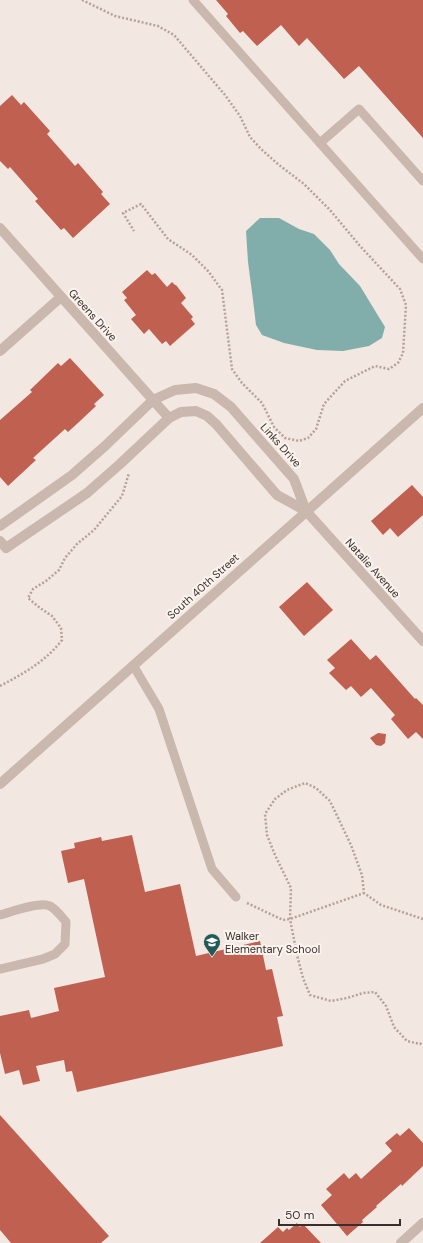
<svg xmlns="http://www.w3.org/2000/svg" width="423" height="1243" viewBox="0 0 423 1243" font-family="'DM Sans',sans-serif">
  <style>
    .water { fill: #81aeab }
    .building { fill: #c06051 }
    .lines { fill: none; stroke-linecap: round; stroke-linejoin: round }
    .path { stroke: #b6a197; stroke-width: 2.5; stroke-dasharray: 2 2; stroke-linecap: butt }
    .service { stroke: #cab7ad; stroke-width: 9 }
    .minor { stroke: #cab7ad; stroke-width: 10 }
    .tertiary { stroke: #cab7ad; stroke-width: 10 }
    .labels { text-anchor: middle; stroke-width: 4; stroke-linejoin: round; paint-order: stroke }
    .street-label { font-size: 11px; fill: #392e2b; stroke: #faf3ee }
    .poi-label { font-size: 11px; fill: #392e2b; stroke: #faf3ee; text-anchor: start }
  </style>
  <rect width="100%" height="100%" fill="#f2e8e1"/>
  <path class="water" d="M260,218H279L299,229L314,234L330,250L339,264L360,286L385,327L382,338L369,346L343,351L317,350L284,343L262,335L256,325L253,300L248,262L246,231Z"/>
  <g class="building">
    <path d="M216,0H423V138L359,66L344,79L307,38L299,46L281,25L257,46L243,31L240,33L226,16L228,14Z"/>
    <path d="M12,95L21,105L24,102L50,131L47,134L75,166L78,163L103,192L101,194L110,204L73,238L64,228L61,230L35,201L38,199L10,167L8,169L0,161V106Z"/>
    <path d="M147,270L152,275L155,273L167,287L172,282L175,285H176L186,298L181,303L193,317L191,319L195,324L170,346L166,341L162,344L149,329L144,334L131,319L136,315L124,300L127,298L122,292Z"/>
    <path d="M70,358L104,395L94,404L96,406L79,422L68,432L65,429L33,458L36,460L8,486L0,477V420L32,392L30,390L58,363L61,366Z"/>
    <path d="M412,485L423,497V515L398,537L390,528L383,535L371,521Z"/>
    <path d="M307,582L333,610L304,636L279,607Z"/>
    <path d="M351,639L370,660L376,655L415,699L416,698L423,705V739L416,732L408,739L391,719L395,715L371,688L361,697L351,686L346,690L329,673L335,668L327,660Z"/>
    <path d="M378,733L386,734L385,743L381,746L376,745L370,738Z"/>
    <path d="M132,835L145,892L180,884L196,956L260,941L266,970L272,969L283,1016L277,1017L283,1046L77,1092L72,1071L66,1072L64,1060L36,1066L40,1081L23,1085L19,1070L5,1074L0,1053V1016L29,1010L31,1018L59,1011L54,988L105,977L84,879L68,883L61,851L75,848L74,843L101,837L102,841Z"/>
    <path d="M0,1115L109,1236L101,1243H11L0,1230Z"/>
    <path d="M409,1128L423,1143V1166L402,1186L401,1184L376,1206L377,1207L362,1220L363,1222L347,1236L321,1205L332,1195L326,1189L344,1173L349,1179L356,1173L361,1179L392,1151L385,1143L397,1133L400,1136Z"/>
    <path d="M297,1223L300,1227L303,1224L321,1243H260L278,1227L283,1232L287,1228L289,1230Z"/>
  </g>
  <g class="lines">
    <g class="path">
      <path d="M82,0L115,16L158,26L174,35L225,95L240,116L250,137L261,149L279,165L304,184L330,210L360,246L400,289L406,305L403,353L398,363L389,369L375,366L345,381L324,404L316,429L308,438L299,441L285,438L274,427L262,403L242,383L232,369L222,290L208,271L192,255L168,239L141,204L123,213L134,231"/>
      <path d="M0,686C23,674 46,661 62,640L61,628L52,616L40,608L28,598L33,589L46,581L59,570L65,558L77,544L94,530L122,496L129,473"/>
      <path d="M247,903L283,920L290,919L364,893"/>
      <path d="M423,919L381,905L364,893L362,875L351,845L330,801L316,788L305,783L287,790L275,799L265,814L267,835L275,855L291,888L290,919L297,955L303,978L310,995L331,1001L347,998L363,993L375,992L386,1006L394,1027L407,1041L420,1044L423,1042"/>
    </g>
    <g class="service">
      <path d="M193,0L423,259"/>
      <path d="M320,143L359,109L423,181"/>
      <path d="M133,665L159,709L212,869L236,897"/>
      <path d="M0,915C11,912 40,901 50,906C57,910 61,916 66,922L65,944L55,954L43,959L0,969"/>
    </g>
    <g class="minor">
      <path d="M0,228L169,418"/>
      <path d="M0,351L61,297"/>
      <path d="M0,526L72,475L105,446L153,400L175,390L196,388L214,394L231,407L294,479L306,511"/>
      <path d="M0,541L6,548L87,493L120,464L169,418L181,412L196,411L207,416L216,424L277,495L306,511L423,641"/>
      <path d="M401,1243L423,1223"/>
    </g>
    <path class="tertiary" d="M0,784L423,408"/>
  </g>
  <defs>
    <g id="school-pin" transform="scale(0.9)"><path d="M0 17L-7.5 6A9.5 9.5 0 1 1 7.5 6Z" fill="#225957" stroke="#faf3ee"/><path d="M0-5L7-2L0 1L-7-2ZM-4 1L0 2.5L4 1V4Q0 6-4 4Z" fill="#fff"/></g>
  </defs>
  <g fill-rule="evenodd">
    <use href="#school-pin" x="212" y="942"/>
  </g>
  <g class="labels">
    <g class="street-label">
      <text transform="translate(93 315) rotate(48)" y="4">Greens Drive</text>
      <text transform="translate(281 445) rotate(48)" y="4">Links Drive</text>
      <text transform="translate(373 568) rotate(48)" y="4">Natalie Avenue</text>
      <text transform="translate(203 586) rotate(-42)" y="4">South 40th Street</text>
    </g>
    <g class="poi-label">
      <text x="225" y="940">Walker<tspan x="225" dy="13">Elementary School</tspan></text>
    </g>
  </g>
  <path d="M279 1219v6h121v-6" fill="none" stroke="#392e2b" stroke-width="2"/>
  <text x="285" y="1219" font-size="12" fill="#392e2b" stroke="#faf3ee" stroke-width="3" paint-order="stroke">50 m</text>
</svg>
